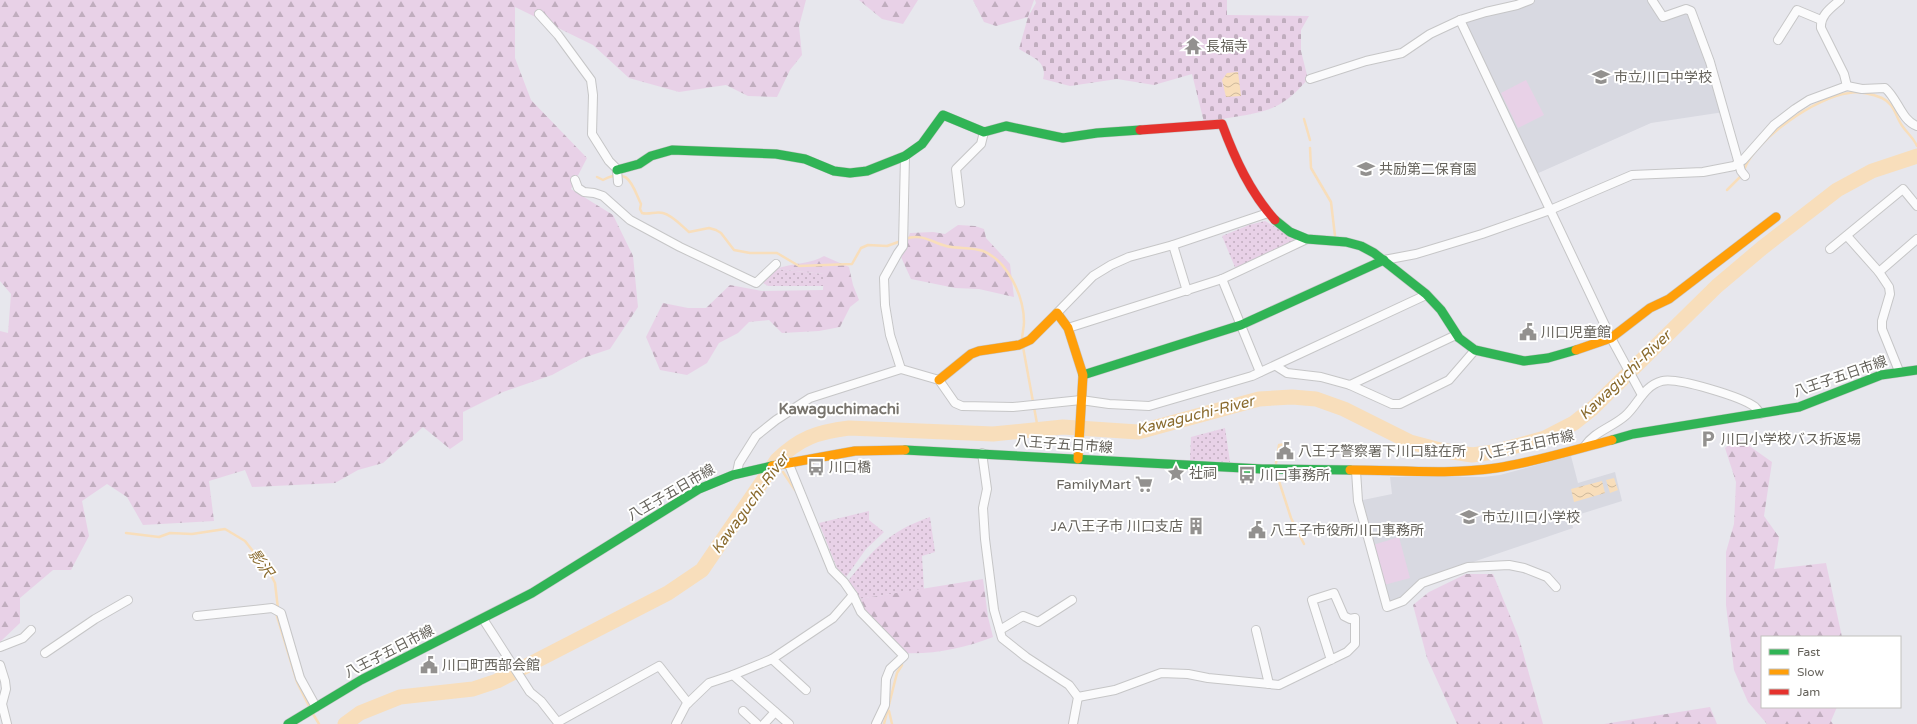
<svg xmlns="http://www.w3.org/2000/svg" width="1917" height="724" viewBox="0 0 1917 724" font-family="'Varela Round','Noto Sans JP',sans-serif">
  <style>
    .education { fill: #d8d9e1 }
    .green { fill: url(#green-dots) }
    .forest { fill: url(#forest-firs) }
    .cemetery { fill: url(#cemetery-stones) }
    .pitch { fill: #e8d1e7 }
    .water { fill: url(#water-waves) }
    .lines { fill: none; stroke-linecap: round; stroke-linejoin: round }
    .stream { stroke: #f8debb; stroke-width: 2.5 }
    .river { stroke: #f8debb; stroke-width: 15 }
    .street-casing { stroke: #c6c6c7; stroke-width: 10 }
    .fast-casing { stroke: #c6c5c6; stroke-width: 10 }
    .slow-casing { stroke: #c6c5c6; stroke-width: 10 }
    .jam-casing { stroke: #c6c5c6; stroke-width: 10 }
    .street { stroke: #fbfbfc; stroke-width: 8 }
    .fast { stroke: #30b455; stroke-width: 9 }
    .slow { stroke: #ff9f0a; stroke-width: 9 }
    .jam { stroke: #e5322d; stroke-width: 9 }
    .labels { text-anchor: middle; stroke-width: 4; stroke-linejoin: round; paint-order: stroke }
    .poi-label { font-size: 14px; fill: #66635c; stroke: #fff; text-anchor: start }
    .street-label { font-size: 14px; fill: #66635c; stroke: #fff }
    .water-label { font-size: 15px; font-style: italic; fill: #8a6b2e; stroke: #fff }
    .neighbourhood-label { font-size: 15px; font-weight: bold; fill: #78746d; stroke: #fff }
  </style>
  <defs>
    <pattern id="green-dots" width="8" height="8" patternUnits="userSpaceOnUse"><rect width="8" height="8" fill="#e8d1e7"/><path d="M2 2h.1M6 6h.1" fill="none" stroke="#c0adbe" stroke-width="1.8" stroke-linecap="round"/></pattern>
    <pattern id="forest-firs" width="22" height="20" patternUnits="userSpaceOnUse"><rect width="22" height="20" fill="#e8d1e7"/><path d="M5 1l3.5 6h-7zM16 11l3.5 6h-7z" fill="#c0adbe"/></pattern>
    <pattern id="cemetery-stones" width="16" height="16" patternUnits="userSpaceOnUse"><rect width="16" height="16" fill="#e8d1e7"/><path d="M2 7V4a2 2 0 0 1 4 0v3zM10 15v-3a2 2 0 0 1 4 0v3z" fill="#c0adbe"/></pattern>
    <pattern id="water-waves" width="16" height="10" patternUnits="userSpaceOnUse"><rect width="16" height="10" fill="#f8debb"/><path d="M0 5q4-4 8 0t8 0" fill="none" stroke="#cdb89b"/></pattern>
  </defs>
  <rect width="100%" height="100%" fill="#e7e7ed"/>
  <g class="education">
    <path d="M1530,0H1652L1664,17L1691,11L1724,112L1651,123L1534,175L1460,20Z"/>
    <path d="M1571,456L1578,483L1615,472L1622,501L1571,517L1573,528L1420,580L1402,601L1389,606L1358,501L1392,494L1390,477H1483L1500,475Z"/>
  </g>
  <g class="green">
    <path d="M1265,221L1293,238L1302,241L1237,272L1222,236L1249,225Z"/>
    <path d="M776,269L824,274V286H768L763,283Z"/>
    <path d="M1225,428L1230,462L1190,460L1191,437Z"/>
    <path d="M869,511V520L884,532L866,549L846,577L837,568L819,523Z"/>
    <path d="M930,517L935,552L922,556L924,589L859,599L857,592L848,581C876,547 888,532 930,517Z"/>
  </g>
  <g class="forest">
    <path d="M0,0H806L799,26L802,55L790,70L777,97L748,96L726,85L679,92L629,78L593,45L515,7V58L531,100L587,158L571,189L613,215L633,256L638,307L610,349L583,358L552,375L503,392L463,412V440L450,449L423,427L383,463L358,470L335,483L252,487L245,470L209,481L214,521L143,525L127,497L107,484L82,501L89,536L71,570H53L20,598V623L0,642V331L8,333L11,294L0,281Z"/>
    <path d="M859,0H918L903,24L882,19Z"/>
    <path d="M973,0H1034L1028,17L996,26L984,22Z"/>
    <path d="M958,225L975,226L984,229L986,238L1010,264L1014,297L979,289L955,288L911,279L901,257L910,233L933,232L945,234Z"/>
    <path d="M824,256L849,267L853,285L859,300L850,307L840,327L819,331L782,333L769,320L749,322L738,333L719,343L707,363L687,375L660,370L646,337L663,303L688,308H706L730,285L762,291L823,290L824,274L776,269C792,263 812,264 824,256Z"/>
    <path d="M1738,438L1772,462L1764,516L1779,537L1774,569L1826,563L1842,637H1762V707H1837L1831,721L1833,724H1767L1748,702L1734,670L1726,605V552L1734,524L1736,482L1725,448Z"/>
    <path d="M1466,574H1493L1519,638L1543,724H1457L1427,658L1413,605L1429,592Z"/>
    <path d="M983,579L988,617L993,637C965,648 932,655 902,653L861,610L859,599Z"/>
    <path d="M1710,707L1717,724H1604Z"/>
  </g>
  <path class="cemetery" d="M1035,0H1227V15L1309,16L1301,30V51L1308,79C1299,89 1291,98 1280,104C1263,115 1224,118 1204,122L1192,74L1154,85L1117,79L1070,86L1043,79C1048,62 1032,57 1019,49L1028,17L1036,3Z"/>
  <g class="pitch">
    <path d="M1526,80L1544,115L1518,128L1501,93Z"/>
    <path d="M1399,537L1410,578L1384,585L1373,545Z"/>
  </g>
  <g class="water">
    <path d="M1238,72L1241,96L1226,97L1222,80L1227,73Z"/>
    <path d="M1614,478L1618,490L1610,493L1606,480Z"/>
    <path d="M1602,481L1605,493L1574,502L1571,489Z"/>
  </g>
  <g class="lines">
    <g class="stream">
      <path d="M1304,119L1310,140"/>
      <path d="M1310,148L1311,168L1331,202L1335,236"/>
      <path d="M1744,170C1755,139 1816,97 1849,93C1858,91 1873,94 1882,98C1895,104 1895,116 1903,127C1908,134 1913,137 1917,146"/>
      <path d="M597,177L603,180C629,166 632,185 641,204L640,209L642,213C649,215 656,211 663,213C672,215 682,226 689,232L709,228L716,230L721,233L734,250L750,253H777L799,266L852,264L861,248L868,245L887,246L901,241"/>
      <path d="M1727,190L1742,175"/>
      <path d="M905,239C922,233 931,242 946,246C958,249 971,247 983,251C1008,261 1024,297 1024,322C1024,328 1022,334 1022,340"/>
      <path d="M1023,347L1038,429"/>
      <path d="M1276,463L1279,445L1288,444"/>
      <path d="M783,472L795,490"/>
      <path d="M1278,478L1291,518L1304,544"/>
      <path d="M126,533L159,537L170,533L192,534L225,529L245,541L270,573L275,583L278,609"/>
      <path d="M276,613L297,682L310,708"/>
      <path d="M889,711L892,724"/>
      <path d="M313,714L319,724"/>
      <path d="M884,724L897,673L902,665"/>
    </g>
    <path class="river" d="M345,724L360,713L400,697L473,689L497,681L668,593L702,570L777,460C800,438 817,432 849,428L993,434L1063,427L1138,432L1259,399L1292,397L1316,399L1344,409L1410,442L1440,450L1472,455L1494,452L1545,438L1574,423L1593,408L1717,286L1762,248L1837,190L1872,171L1917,156"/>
    <g class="street-casing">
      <g id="street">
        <path d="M1652,0L1663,17L1686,9L1691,11L1710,62L1741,171L1745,176"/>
        <path d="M539,14L558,35L591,80L593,95L592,134L609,161L617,169"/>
        <path d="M1460,20L1611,338L1642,395"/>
        <path d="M1778,40L1797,10L1821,20"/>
        <path d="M1310,79L1366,61L1402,53L1430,34L1460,20L1486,12L1517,5L1530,0"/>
        <path d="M1847,86L1862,89L1885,88C1898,99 1901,120 1917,126"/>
        <path d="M617,170L618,182"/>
        <path d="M575,180L578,188L584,192L594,193L603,196L630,220L680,247L756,283L776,264"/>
        <path d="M960,203L956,169L981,144L984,132"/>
        <path d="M1847,236L1879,272"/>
        <path d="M1173,245L1187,291"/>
        <path d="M1830,249L1903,189L1917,206"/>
        <path d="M1384,260L1416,254L1482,234L1550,210L1632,175L1703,172L1734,166L1743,160L1774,125L1795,109L1809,100L1847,86L1844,74L1821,28C1820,15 1831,8 1840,0"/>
        <path d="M1222,279L1260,372"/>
        <path d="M1057,313L1093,276L1111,265L1129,257L1173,245L1268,213"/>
        <path d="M1068,328L1222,279L1307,239"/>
        <path d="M1276,366L1287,373L1321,377L1350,385L1456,335"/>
        <path d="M901,369L890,335L885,305L884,278L898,253L903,246L905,156"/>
        <path d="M1899,371L1882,329V321L1890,294L1889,287L1879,272L1917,239"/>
        <path d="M1350,385L1392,404H1400L1449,380L1475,350"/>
        <path d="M1584,447C1595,431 1611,428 1625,416C1638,405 1643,386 1662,381C1677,377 1742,397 1755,407C1757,409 1759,411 1760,414"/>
        <path d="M982,453L987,489L983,508L985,539L994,610L1002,638L1026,657L1069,685L1078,697L1073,724"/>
        <path d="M788,462L832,570L844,582L853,595L861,612L904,656L890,669L886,679L885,705L876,724"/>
        <path d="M1356,471L1358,501L1387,607L1403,601L1422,583L1468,567L1509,565L1524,568L1547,577L1556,587"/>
        <path d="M737,472L739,463L756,436L776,420L810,398L901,369L939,380L955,403L962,406L1013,407L1081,400L1109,404L1149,406L1252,376L1426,295"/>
        <path d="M197,616L272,608L281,613L300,678L316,707"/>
        <path d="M483,619L530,692L541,701L559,724"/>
        <path d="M1000,630L1023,616L1038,622L1072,600"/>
        <path d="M1256,630L1269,684"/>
        <path d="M0,647L23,638L31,630"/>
        <path d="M45,653L95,619L128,600"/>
        <path d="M772,659L806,690"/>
        <path d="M0,665L5,681L6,689L2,704L7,724"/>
        <path d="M733,675L789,724"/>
        <path d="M1078,697L1115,690L1161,673L1188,674L1208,678L1279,685L1347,652L1355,644V618L1350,619L1344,616L1334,593L1312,600L1331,660"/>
        <path d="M743,711L757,724"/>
        <path d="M558,722L659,666L688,703"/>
        <path d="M676,724L686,705L709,683L733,675L772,659L833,618L853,595"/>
        <path d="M764,724L775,712"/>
      </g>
    </g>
    <g class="fast-casing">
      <g id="fast">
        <path d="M617,170L639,164L651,156L672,150L776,154L805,159L834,171L850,173L867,171L905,156L922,144L943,115L984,132L1006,126L1063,138L1097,133L1140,130"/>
        <path d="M1275,220L1290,232L1307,239L1346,242L1361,246L1374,253L1426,294L1441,310L1459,338L1475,350L1524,361L1548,358L1576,350"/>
        <path d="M1083,375L1241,325L1384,260"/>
        <path d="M1612,440L1633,434L1799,407L1881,375L1917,370"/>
        <path d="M905,450L1262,469L1350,470"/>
        <path d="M288,724L361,680L532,593L699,489L733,475L772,466"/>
      </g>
    </g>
    <g class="slow-casing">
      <g id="slow">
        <path d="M1576,350L1611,338L1650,308L1669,299L1776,217"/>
        <path d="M939,380L971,354L979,351L1019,345L1030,340L1057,313L1068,328L1083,375L1078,459"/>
        <path d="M772,466L855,451L905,450"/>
        <path d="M1350,470C1398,470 1448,475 1496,468C1535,462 1573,450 1612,440"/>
      </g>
    </g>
    <g class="jam-casing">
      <path id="jam" d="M1140,130L1222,124C1235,159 1250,192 1275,220"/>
    </g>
    <use href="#street" class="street"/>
    <use href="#fast" class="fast"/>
    <use href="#slow" class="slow"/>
    <use href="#jam" class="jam"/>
  </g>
  <defs>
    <g id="temple-bare" transform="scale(1.38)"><path d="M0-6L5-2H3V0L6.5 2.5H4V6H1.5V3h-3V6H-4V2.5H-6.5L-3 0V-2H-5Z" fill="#93918f" stroke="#fff" stroke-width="2.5" paint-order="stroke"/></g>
    <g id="school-bare" transform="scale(1.38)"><path d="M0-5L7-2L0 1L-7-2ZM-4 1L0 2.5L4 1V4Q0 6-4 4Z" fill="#93918f" stroke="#fff" stroke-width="2.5" paint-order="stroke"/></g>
    <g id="civic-bare" transform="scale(1.38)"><path d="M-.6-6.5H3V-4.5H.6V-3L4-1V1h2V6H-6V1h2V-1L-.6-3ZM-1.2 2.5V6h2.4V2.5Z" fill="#93918f" stroke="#fff" stroke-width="2.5" paint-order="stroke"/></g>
    <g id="parking-bare" transform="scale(1.38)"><path d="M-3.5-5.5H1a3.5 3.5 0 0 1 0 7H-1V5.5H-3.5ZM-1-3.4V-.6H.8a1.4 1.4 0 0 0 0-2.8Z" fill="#93918f" stroke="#fff" stroke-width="2.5" paint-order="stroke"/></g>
    <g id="bus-bare" transform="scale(1.38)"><path d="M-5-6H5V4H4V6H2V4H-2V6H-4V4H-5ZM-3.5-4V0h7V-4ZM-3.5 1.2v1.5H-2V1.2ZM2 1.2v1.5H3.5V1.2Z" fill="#93918f" stroke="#fff" stroke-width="2.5" paint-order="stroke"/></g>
    <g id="sight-bare" transform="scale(1.38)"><path d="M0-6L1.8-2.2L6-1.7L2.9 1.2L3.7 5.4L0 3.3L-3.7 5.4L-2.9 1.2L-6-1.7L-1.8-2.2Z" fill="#93918f" stroke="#fff" stroke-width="2.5" paint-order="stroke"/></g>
    <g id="supermarket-bare" transform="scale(1.38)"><path d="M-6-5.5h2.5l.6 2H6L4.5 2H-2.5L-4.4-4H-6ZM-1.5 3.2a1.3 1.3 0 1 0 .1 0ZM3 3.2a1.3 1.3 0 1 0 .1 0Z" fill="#93918f" stroke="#fff" stroke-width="2.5" paint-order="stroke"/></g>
    <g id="building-bare" transform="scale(1.38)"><path d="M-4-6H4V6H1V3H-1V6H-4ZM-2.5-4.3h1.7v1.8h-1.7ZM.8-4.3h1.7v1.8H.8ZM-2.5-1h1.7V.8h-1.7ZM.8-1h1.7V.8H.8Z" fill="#93918f" stroke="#fff" stroke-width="2.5" paint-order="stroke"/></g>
  </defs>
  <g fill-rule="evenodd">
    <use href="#temple-bare" x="1193" y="46"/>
    <use href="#school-bare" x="1601" y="77"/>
    <use href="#school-bare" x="1366" y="169"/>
    <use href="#civic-bare" x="1528" y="332"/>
    <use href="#parking-bare" x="1708" y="439"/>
    <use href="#civic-bare" x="1285" y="451"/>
    <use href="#bus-bare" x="816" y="467"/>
    <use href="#sight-bare" x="1176" y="473"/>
    <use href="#bus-bare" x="1247" y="475"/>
    <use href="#supermarket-bare" x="1144" y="484"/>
    <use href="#school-bare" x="1469" y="517"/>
    <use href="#building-bare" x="1196" y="526"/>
    <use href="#civic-bare" x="1257" y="530"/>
    <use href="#civic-bare" x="429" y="665"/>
  </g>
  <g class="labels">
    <g class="poi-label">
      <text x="1206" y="51">長福寺</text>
      <text x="1614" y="82">市立川口中学校</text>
      <text x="1379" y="174">共励第二保育園</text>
      <text x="1541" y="337">川口児童館</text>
      <text x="1721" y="444">川口小学校バス折返場</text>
      <text x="1298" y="456">八王子警察署下川口駐在所</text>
      <text x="829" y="472">川口橋</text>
      <text x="1189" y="478">社祠</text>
      <text x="1260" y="480">川口事務所</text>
      <text x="1131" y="489" text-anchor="end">FamilyMart</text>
      <text x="1482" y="522">市立川口小学校</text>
      <text x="1183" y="531" text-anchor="end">JA八王子市 川口支店</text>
      <text x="1270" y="535">八王子市役所川口事務所</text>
      <text x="442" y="670">川口町西部会館</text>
    </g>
    <g class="street-label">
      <text transform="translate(1840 376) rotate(-19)" y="5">八王子五日市線</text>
      <text transform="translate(1064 444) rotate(4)" y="5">八王子五日市線</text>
      <text transform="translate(1526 445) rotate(-12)" y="5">八王子五日市線</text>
      <text transform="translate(671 492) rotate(-30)" y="5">八王子五日市線</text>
      <text transform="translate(389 651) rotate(-27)" y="5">八王子五日市線</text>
    </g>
    <g class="water-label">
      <text transform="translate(1625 375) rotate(-44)" y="5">Kawaguchi-River</text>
      <text transform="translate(1195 415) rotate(-14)" y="5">Kawaguchi-River</text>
      <text transform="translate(750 503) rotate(-54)" y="5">Kawaguchi-River</text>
      <text transform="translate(261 563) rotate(54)" y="5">影沢</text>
    </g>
    <g class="neighbourhood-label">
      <text x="839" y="414">Kawaguchimachi</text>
    </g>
  </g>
  <rect x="1761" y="636" width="140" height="72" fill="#ffffff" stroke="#c2c1be"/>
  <rect x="1769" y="649" width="20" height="6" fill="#30b455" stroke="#c2c1be"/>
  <text x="1797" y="656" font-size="12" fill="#66635c">Fast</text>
  <rect x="1769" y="669" width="20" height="6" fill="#ff9f0a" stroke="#c2c1be"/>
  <text x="1797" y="676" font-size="12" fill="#66635c">Slow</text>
  <rect x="1769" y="689" width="20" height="6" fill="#e5322d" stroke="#c2c1be"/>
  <text x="1797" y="696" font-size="12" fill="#66635c">Jam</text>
</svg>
